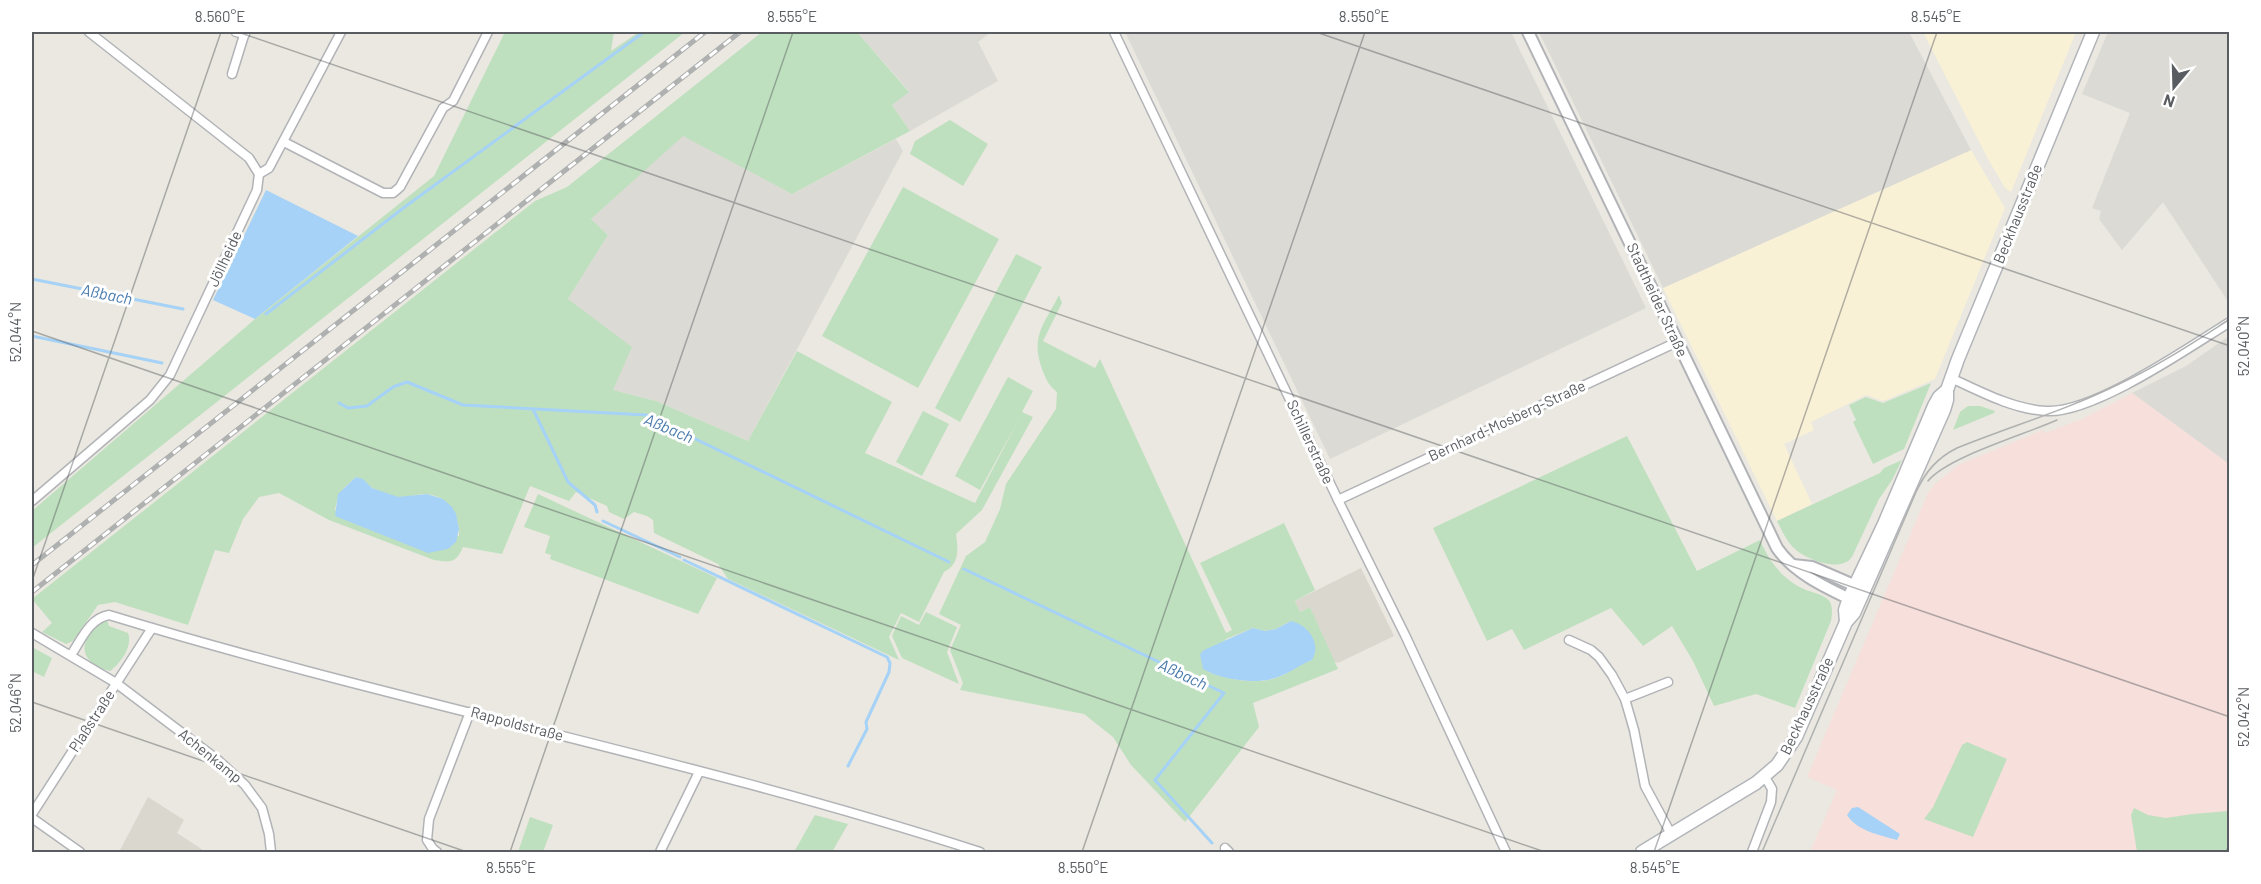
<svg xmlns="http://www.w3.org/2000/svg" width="2261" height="884" viewBox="0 0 2261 884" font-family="Barlow,sans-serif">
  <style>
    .commercial { fill: #f9f1d6 }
    .industrial { fill: #dcdad5 }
    .education { fill: #dad7cf }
    .medical { fill: #f7dfdc }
    .green { fill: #bfe0bf; fill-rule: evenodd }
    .water { fill: #a5d2f6 }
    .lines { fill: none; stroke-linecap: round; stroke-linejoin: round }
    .stream { stroke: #a5d2f6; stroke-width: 3 }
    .minor-casing { stroke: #b1b3b7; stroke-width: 11 }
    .tertiary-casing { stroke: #b1b3b7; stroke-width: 14 }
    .secondary-casing { stroke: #b2b5ba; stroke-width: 15 }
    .minor { stroke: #fff; stroke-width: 8 }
    .tertiary { stroke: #fff; stroke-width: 10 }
    .secondary { stroke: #fff; stroke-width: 12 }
    .tram { stroke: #afb0b0; stroke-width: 1.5 }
    .rail-casing { stroke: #afb0b0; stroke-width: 5 }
    .rail { stroke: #fff; stroke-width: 3; stroke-dasharray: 9; stroke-linecap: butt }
    .ticks { fill: none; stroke: #595c60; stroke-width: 1.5; stroke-opacity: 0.45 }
    .labels { text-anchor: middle; stroke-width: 6; stroke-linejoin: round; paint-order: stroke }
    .street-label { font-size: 15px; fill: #595c60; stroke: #fff }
    .water-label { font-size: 16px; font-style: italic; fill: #487aad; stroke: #fff }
    .neatline { fill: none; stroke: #595c60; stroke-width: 2 }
    .ticks-label { font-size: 15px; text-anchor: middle; fill: #595c60 }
  </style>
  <rect width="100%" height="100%" fill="#eae8e0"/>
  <g class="commercial">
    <path d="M1923,32H2076L2011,192L2005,188L1988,159Z"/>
    <path d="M1971,150L2005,208L1935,379L1883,401L1866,395L1811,422L1814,430L1784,444L1812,504L1777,521L1663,288Z"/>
  </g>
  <g class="industrial">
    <path d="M857,32H991L978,42L998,81L910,131L892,105L909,91Z"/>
    <path d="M1125,32H1511L1646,308L1330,459Z"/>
    <path d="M1539,32H1909L1971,150L1663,288Z"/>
    <path d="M2108,32H2229V303L2163,202L2122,250L2099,219L2101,211L2092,208L2130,113L2082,94Z"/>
    <path d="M683,135L792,194L896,139L903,151L748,441L656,401L613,390L568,299L608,235L591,219Z"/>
    <path d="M2229,336V464L2132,393L2186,366Z"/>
  </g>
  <g class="education">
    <path d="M1361,568L1394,636L1338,663L1333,661L1310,607L1300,612L1295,601Z"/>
    <path d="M148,797L184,820L177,833L206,852H119Z"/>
  </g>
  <path class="medical" d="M2132,393L2229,464V852H1810L1837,790L1807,777L1928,493L1935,484L1958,465L2043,430L2045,433L2082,419Z"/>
  <g class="green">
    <path d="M505,32H614L611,51L639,32H685L32,548V511L255,319L434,176Z"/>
    <path d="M762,32H857L909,92L892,105L910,131L792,194L683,136L591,219L608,235L568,299L632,347L613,390L656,401L748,441L797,351L892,402L865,453L975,503L1020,417L980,490L955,476L1008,377L1033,391L1022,412L1033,417L982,510L956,534C958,549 960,564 944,572L919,622L901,613L889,637L899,660L728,579L718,564L654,533L653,520L647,516L634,512L624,519L609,512L607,506L576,492L569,501L530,486L502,554L463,547C456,564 450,562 434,560L329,520L279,493L259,497L243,519L229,553L215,550L188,625L115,602L98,605L73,641L66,644L42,632L52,623L32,599L535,201L567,187ZM356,477C363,479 365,483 371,487C377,491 390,496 397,497C406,499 416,494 425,494C448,495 460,515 459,536L335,510C337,494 344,487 356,477Z"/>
    <path d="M950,120L988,144L963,186L910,154L915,141Z"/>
    <path d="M903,187L999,239L918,388L822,336Z"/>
    <path d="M1016,254L1042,267L960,422L935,408Z"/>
    <path d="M1059,295L1062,303L1043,341L1095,368L1100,359L1226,633L1232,630L1200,563L1284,523L1315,590L1295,601L1300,612L1310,607L1338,669L1253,703L1259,727L1185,822L1131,765L1113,737L1084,714L960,690L963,683L950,650L961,625L939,614L966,556L985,542L1000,509L1006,484L1056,409L1057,392C1048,385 1046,379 1042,369C1030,336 1045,323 1059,295ZM1291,621L1312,660C1299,664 1290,673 1278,677C1257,686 1228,679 1208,672L1226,639L1253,628L1265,631L1276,629Z"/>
    <path d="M1931,383L1904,449L1873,464L1853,422L1856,420L1849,405L1866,397L1883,403Z"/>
    <path d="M1968,406H1980L1995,411L1994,413L1953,430L1960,412Z"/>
    <path d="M923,411L949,424L922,476L896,462Z"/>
    <path d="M1627,436L1697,571L1760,540C1769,561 1782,579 1804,589C1812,593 1825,594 1830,602C1833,608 1832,615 1831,621L1795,708L1756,694L1714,706L1693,661L1672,626L1643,646L1611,608L1524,650L1512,629L1487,641L1433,528Z"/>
    <path d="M1902,460L1892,480L1879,499L1852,557C1841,573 1807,560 1795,549C1787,542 1782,531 1777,521L1880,473L1884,468Z"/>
    <path d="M538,494L717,578L698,614L550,559L551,555L545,553L550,536L524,527Z"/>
    <path d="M926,612L957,627L947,652L959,684L902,658L892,636L901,616L919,625Z"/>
    <path d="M107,620L109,626L128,633C133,646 121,663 110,671C75,663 78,634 107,620Z"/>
    <path d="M32,647L52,658L44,677L32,671Z"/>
    <path d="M1967,742L2007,759L1973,837L1924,819L1933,807L1962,745Z"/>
    <path d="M2134,808L2148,815L2166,818L2192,814L2229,811V852H2137L2131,815Z"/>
    <path d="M815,815L848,824L832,852H794Z"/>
    <path d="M530,817L553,825L543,852H518Z"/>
  </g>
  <g class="water">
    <path d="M266,190L358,236L255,319L213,300Z"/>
    <path d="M356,477L363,479L372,488L398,497L427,494L443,499L452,507L456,514L459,529L456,542L448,549L428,553L335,516L338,494Z"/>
    <path d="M1291,621C1308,625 1322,643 1312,660C1299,665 1290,673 1278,677C1258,685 1221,680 1203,669L1200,654L1204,650L1253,628L1265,631L1276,629Z"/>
    <path d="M1858,807L1900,834L1897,840C1880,835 1857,831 1847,815L1852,808Z"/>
  </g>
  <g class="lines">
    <g class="stream">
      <path d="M32,279L183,309"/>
      <path d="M266,314L402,209L644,32"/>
      <path d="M32,336L162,363"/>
      <path d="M339,403L348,408L367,406L393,387L407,382L463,405L646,415L949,562"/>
      <path d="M533,409L568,482L595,505L597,512"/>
      <path d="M603,521L680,557"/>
      <path d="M684,560L887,657L890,663L889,672L866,722L867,729L848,766"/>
      <path d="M964,569L1224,693L1155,780L1212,843"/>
    </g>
    <g class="minor-casing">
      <g id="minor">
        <path d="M236,32L245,34"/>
        <path d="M1114,32L1338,500L1405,635L1506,852"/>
        <path d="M232,74L245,32"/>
        <path d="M284,142L383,193H393L400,187L443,108L453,101L488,32"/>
        <path d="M259,174L269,168L341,32"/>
        <path d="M1951,378C1981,392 2013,409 2046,411C2093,414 2188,348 2230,322"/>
        <path d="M1338,500L1677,342"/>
        <path d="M32,501L150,400L170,375L257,190L259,174L249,158L89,32"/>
        <path d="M32,633L116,683L219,761L245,785L262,808L269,834L271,852"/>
        <path d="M1569,640L1591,650L1599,657L1612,675L1625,699L1634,730L1645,786L1671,834"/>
        <path d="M71,655C81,640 90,618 109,615C397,703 694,759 980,852"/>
        <path d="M1625,699L1668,682"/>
        <path d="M32,814L152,628"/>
        <path d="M32,818L80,852"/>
        <path d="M1225,848L1229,852"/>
        <path d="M437,852L433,849L427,840L429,819L470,712"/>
        <path d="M660,852L699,772"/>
        <path d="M1752,852L1771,802L1772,789L1765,777"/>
      </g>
    </g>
    <g class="tertiary-casing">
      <g id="tertiary">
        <path d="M1528,32L1777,548C1795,574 1827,588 1854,601"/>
        <path d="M1793,565L1812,567L1863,589"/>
      </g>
    </g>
    <g class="secondary-casing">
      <g id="secondary">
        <path d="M1846,622L1845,610L1849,598L1884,524L1934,406L1939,397L1947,390"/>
        <path d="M1642,852L1756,783L1777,765L1796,737L1846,622L1854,613L1944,410L1947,400V390L1958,359L2093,32"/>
      </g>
    </g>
    <use href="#minor" class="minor"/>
    <use href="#tertiary" class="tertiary"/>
    <use href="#secondary" class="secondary"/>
    <g class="tram">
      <path d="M1928,481C1947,457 2026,434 2057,420"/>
      <path d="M1762,852L1916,492C1926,471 1937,458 1957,448C2011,426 2067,410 2119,384C2158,366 2194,342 2230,319"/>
    </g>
    <g class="rail-casing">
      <g id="rail">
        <path d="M32,565L705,32"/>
        <path d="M32,592L740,32"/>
      </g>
    </g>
    <use href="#rail" class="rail"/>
  </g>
  <path class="ticks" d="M238,32L2230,717M1316,32L2230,346M32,331L1545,852M32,581L221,32M32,702L467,852M510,852L793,32M1082,852L1365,32M1654,852L1937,32M2226,852L2230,843"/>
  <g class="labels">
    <g class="street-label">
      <text transform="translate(2018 214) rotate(-68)" y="5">Beckhausstraße</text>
      <text transform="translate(225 259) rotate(-65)" y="5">Jöllheide</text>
      <text transform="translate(1657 300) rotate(65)" y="5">Stadtheider Straße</text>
      <text transform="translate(1507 421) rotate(-25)" y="5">Bernhard-Mosberg-Straße</text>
      <text transform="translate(1310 442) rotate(65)" y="5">Schillerstraße</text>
      <text transform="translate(1807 706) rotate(-65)" y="5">Beckhausstraße</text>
      <text transform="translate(92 721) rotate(-57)" y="5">Plaßstraße</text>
      <text transform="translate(517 724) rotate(15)" y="5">Rappoldstraße</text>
      <text transform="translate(210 756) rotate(39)" y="5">Achenkamp</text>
    </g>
    <g class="water-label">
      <text transform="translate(107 294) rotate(11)" y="6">Aßbach</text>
      <text transform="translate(669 428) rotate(23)" y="6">Aßbach</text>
      <text transform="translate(1183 674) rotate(25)" y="6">Aßbach</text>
    </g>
  </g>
  <rect width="2261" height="884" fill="none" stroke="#ffffff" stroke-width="66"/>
  <g transform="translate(2174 87) rotate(199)" stroke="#ffffff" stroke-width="4.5" paint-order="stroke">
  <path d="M0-4.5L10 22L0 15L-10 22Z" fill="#595c60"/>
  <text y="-9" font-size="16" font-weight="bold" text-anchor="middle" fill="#595c60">N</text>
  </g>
  <rect x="33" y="33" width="2195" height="818" class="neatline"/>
  <g class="ticks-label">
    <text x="220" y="22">8.560°E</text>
    <text x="792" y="22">8.555°E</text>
    <text x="1364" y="22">8.550°E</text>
    <text x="1936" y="22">8.545°E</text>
    <text transform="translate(16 332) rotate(-90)" y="5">52.044°N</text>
    <text transform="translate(2244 346) rotate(-90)" y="5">52.040°N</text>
    <text transform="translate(16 703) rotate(-90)" y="5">52.046°N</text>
    <text transform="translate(2244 717) rotate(-90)" y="5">52.042°N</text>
    <text x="511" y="873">8.555°E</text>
    <text x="1083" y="873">8.550°E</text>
    <text x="1655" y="873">8.545°E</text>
  </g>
</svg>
